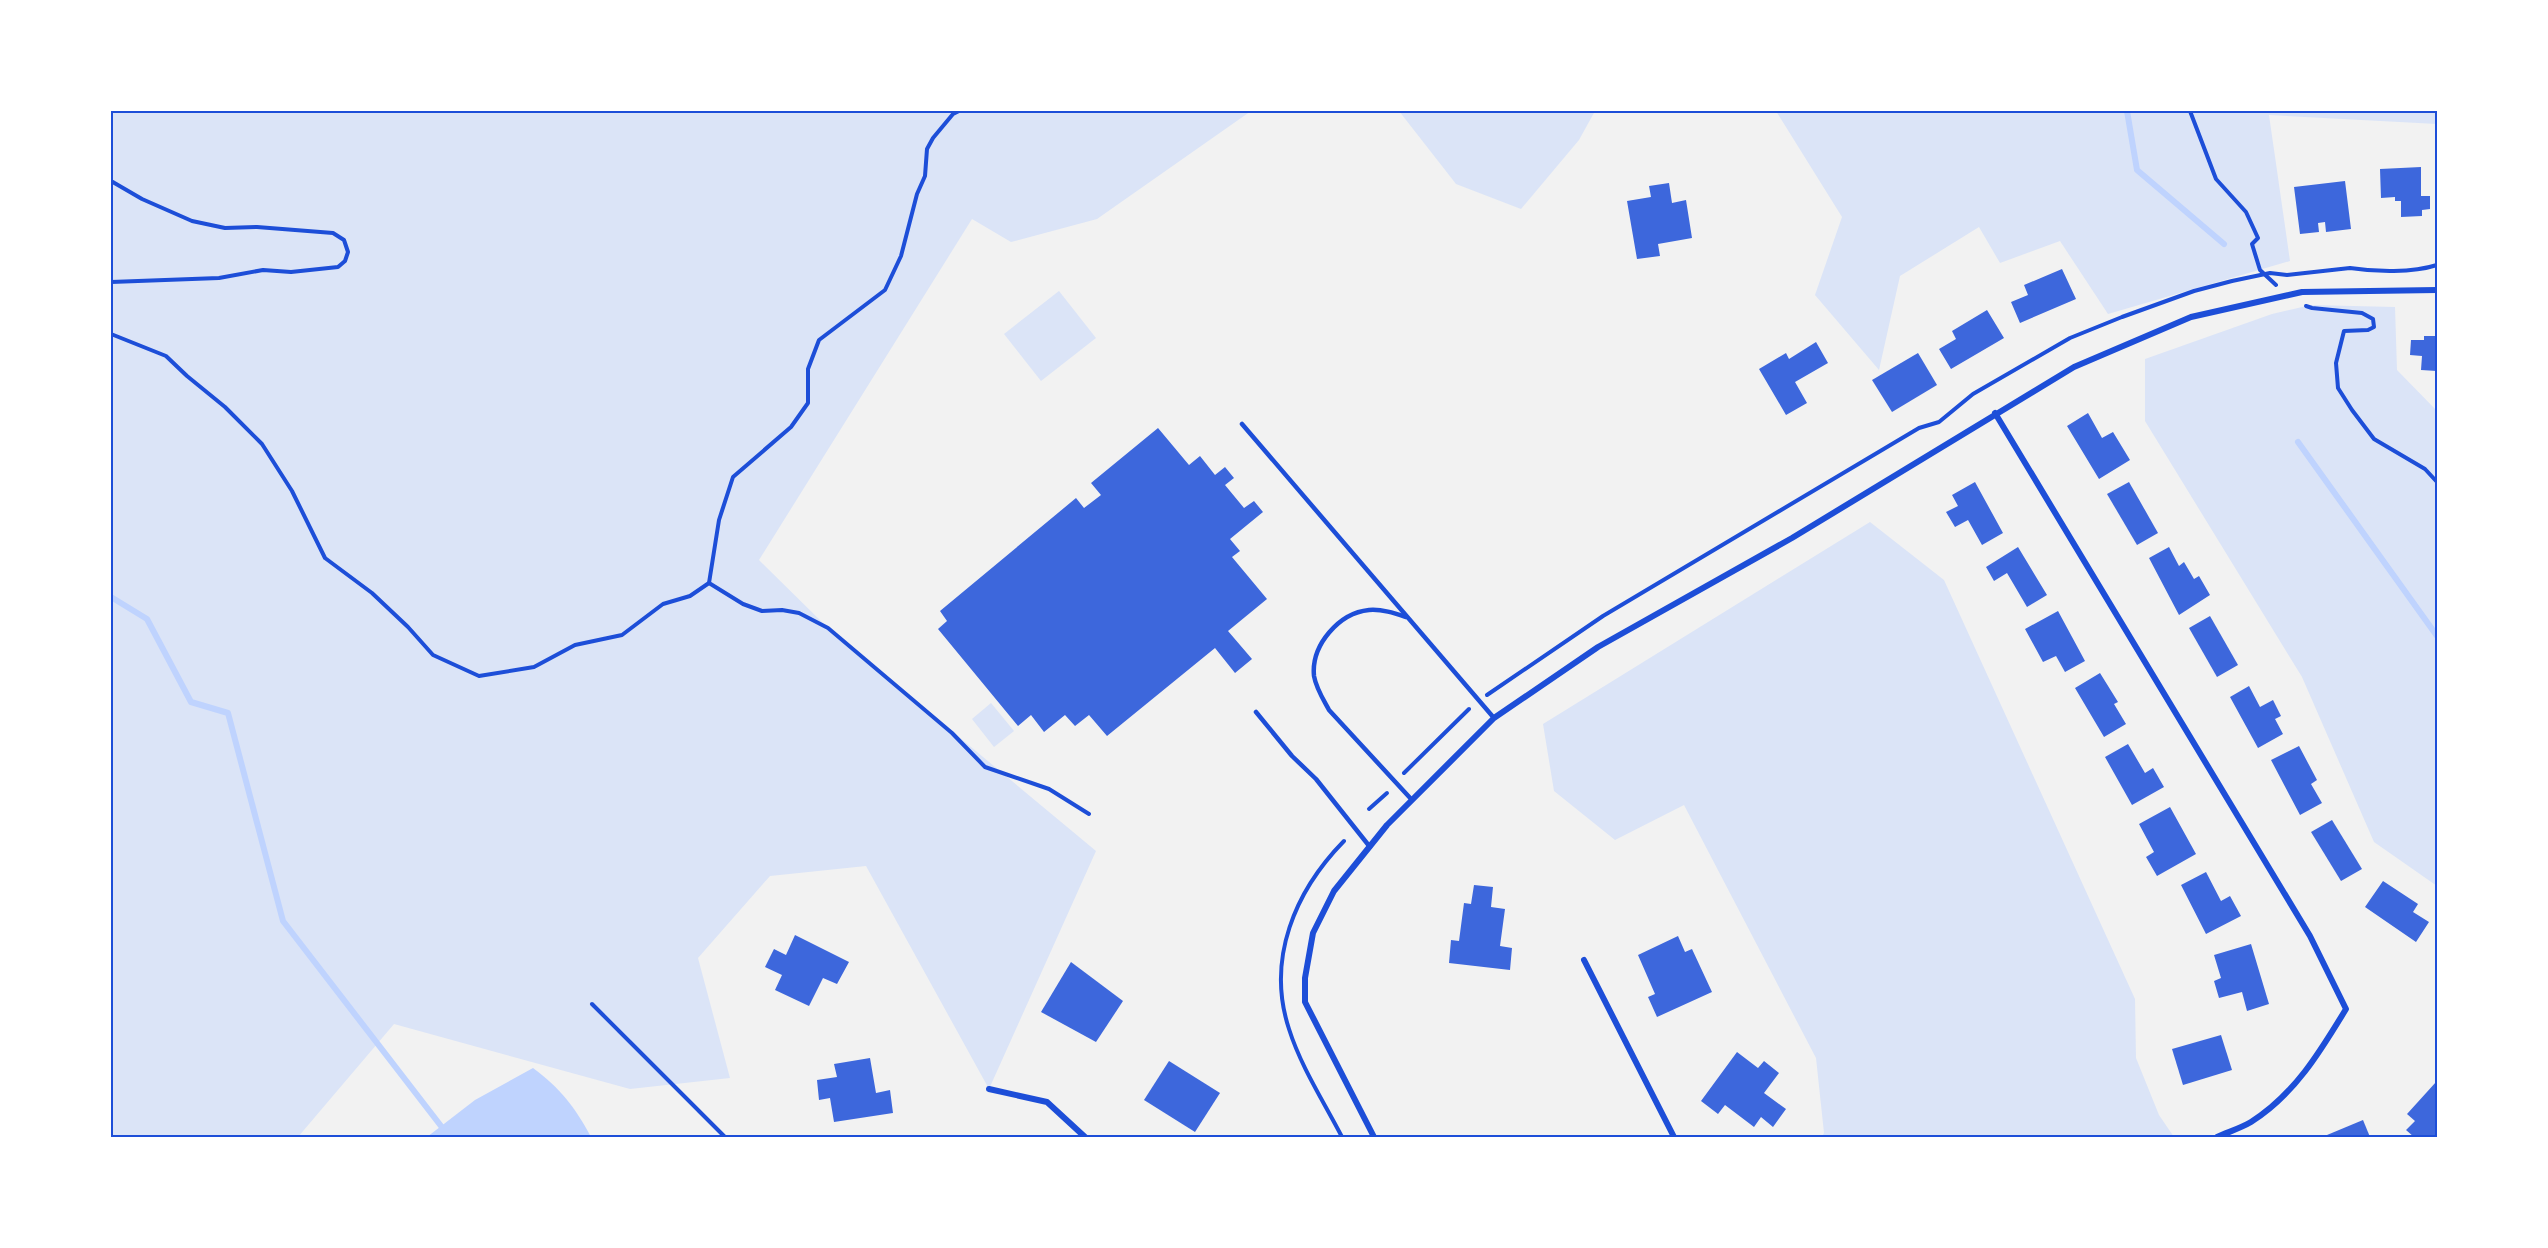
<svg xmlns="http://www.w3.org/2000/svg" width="2548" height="1248" viewBox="0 0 2548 1248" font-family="'Exo 2',sans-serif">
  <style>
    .green { fill: #dbe4f7 }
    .water { fill: #bfd3fe }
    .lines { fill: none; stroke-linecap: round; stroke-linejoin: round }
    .stream { stroke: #bfd3fe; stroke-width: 6 }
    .building { fill: #3d67dc }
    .path { stroke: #1d4ed8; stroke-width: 4 }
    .service { stroke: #1d4ed8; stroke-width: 4.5 }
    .minor { stroke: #1d4ed8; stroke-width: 6 }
    .neatline { fill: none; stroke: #1d4ed8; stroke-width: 2 }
  </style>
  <rect width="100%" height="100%" fill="#f2f2f2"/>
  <g class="green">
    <path d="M111,111H1251L1097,219L1011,242L972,219L759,560L828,628L1096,851L989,1089L866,866L770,876L698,958L730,1078L630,1089L394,1024L298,1137H111Z"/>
    <path d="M1399,111H1595L1579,140L1521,209L1456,184Z"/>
    <path d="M1776,111H2437V124L2269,115L2290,261L2108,314L2060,241L2000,263L1979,227L1900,276L1879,370L1815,295L1842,217Z"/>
    <path d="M1059,291L1096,338L1041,381L1004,334Z"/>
    <path d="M2311,305L2395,307L2397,370L2437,411V886L2374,842L2302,677L2145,421V359L2272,314Z"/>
    <path d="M1870,522L1944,580L2135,999L2136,1058L2159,1115L2174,1137H1822L1824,1133L1816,1058L1684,805L1615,840L1554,791L1543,724Z"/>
    <path d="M991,703L1014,731L994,747L972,719Z"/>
  </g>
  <path class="water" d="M533,1068C560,1088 575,1107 591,1137H427L475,1100Z"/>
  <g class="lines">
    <g class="stream">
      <path d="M2127,111L2137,170L2224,244"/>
      <path d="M2298,442L2437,636"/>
      <path d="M111,597L147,619L191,702L228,713L283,921L441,1126"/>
    </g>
  </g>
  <g class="building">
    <path d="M2421,167V196H2430V209L2422,210V216L2401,217V201H2395V197L2381,198L2380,169Z"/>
    <path d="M2345,181L2351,229L2326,232L2325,222L2318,223L2319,232L2300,234L2294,187Z"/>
    <path d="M1669,183L1672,203L1686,200L1692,238L1658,244L1660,256L1637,259L1627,201L1651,197L1649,186Z"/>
    <path d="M2062,269L2076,299L2020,323L2011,302L2028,295L2024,285Z"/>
    <path d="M1987,310L2004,338L1951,369L1939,349L1956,339L1952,331Z"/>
    <path d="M2424,336H2437V371L2421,370L2422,356L2410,355L2411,340H2424Z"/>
    <path d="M1816,342L1828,363L1795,382L1807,403L1786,415L1759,369L1786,353L1789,359Z"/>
    <path d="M1918,353L1937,385L1892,412L1872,380Z"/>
    <path d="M2088,413L2102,438L2113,432L2130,460L2099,479L2067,426Z"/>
    <path d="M1158,428L1189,465L1200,456L1215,475L1225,467L1234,478L1225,485L1244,508L1254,501L1263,512L1230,539L1240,551L1232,557L1267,599L1228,631L1252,659L1235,673L1215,648L1107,736L1089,715L1075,726L1065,715L1044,732L1031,715L1018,726L938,629L947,621L940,611L1076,498L1084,508L1101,495L1091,483Z"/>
    <path d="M1975,482L2003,533L1982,545L1968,520L1955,527L1946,512L1958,506L1952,495Z"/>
    <path d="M2129,482L2158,533L2137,545L2107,494Z"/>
    <path d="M2018,547L2047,595L2027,607L2007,573L1994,581L1986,567Z"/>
    <path d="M2169,547L2179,566L2184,562L2194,579L2199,576L2210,595L2179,615L2149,558Z"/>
    <path d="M2058,611L2085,661L2065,672L2056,656L2043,662L2025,629Z"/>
    <path d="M2210,616L2238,665L2217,677L2189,628Z"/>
    <path d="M2100,673L2118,702L2114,704L2126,724L2104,737L2075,688Z"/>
    <path d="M2249,686L2260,707L2273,700L2281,716L2275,719L2283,734L2258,748L2230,697Z"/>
    <path d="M2128,744L2145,773L2153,768L2164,787L2132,805L2105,757Z"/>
    <path d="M2299,746L2317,780L2311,784L2322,803L2300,815L2271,760Z"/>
    <path d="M2170,807L2196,854L2157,876L2146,857L2154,852L2139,824Z"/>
    <path d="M2332,820L2362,869L2341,881L2311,832Z"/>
    <path d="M2206,872L2221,901L2230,896L2241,916L2206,934L2181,885Z"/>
    <path d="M2383,881L2418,904L2413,912L2429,922L2416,942L2365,907Z"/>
    <path d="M1474,885L1493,887L1491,907L1505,909L1500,946L1512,948L1510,970L1449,963L1451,940L1459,941L1464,903L1471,904Z"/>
    <path d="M795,935L849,962L837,984L823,978L809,1006L775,990L782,975L765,967L774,949L786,955Z"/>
    <path d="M1678,936L1685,952L1692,949L1712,992L1657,1017L1648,997L1655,994L1638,955Z"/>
    <path d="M2251,944L2269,1004L2247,1011L2242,992L2219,998L2214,981L2221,978L2214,955Z"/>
    <path d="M1071,962L1123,1001L1096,1042L1041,1012Z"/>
    <path d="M2221,1035L2232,1070L2183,1085L2172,1049Z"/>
    <path d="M1737,1052L1758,1068L1764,1061L1779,1073L1764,1093L1786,1109L1773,1127L1761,1117L1754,1127L1725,1105L1718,1114L1701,1101Z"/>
    <path d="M870,1058L876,1093L890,1090L893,1113L834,1122L830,1098L819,1100L817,1080L837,1077L834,1064Z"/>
    <path d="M1169,1061L1220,1093L1195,1132L1144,1100Z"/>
    <path d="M2436,1082L2437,1137H2414L2406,1130L2415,1121L2407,1114Z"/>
    <path d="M2363,1120L2370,1137H2328L2327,1135Z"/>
  </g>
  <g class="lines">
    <g class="path">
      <path d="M2190,111L2216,179L2246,212L2258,238L2252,244L2260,270L2276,285"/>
      <path d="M111,181L142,199L192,221L225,228L257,227L333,233L344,240L348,252L345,261L338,267L291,272L263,270L219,278L111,282"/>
      <path d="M2306,306L2312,308L2362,313L2373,319L2374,327L2368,330L2344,331L2336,363L2338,388L2352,410L2374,439L2425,469L2437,482"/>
      <path d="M111,334L166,356L187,376L225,407L262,444L292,491L325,558L372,593L408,627L433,655L479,676L534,667L575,645L622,635L663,604L690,596L709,583L719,520L733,477L791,427L808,403V369L819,340L885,290L901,256L917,194L925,176L927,149L933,138L953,114L959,111"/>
      <path d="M709,583L743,604L762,611L782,610L799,613L828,628L952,733L985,767L1049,789L1089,814"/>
      <path d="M1487,695L1603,616L1919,428L1939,422L1973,394L2070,338L2122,317L2194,291L2232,281L2270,273L2287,275L2350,268C2376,272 2412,273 2437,265"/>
      <path d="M1404,773L1469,709"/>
      <path d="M1369,809L1387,793"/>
      <path d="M592,1004L725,1137"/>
      <path d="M1342,1137C1324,1102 1301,1067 1289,1029C1266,959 1295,891 1344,841"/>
    </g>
    <g class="service">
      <path d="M1242,424L1494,718"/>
      <path d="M1406,617C1394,613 1382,609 1369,610C1339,613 1311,645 1314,676C1316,688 1323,699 1329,710L1412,800"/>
      <path d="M1256,712L1292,756L1316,779L1370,847"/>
    </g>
    <g class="minor">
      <path d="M1995,413L2310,936L2346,1009C2320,1052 2294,1095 2251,1122C2241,1128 2228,1132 2217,1137"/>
      <path d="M1584,960L1674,1137"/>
      <path d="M989,1089L1047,1102L1085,1137"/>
      <path d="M1374,1137L1305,1002V978L1313,933L1334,891L1387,825L1494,718L1598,647L1792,538L2074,367L2191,317L2302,292L2437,290"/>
    </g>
  </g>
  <rect width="2548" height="1248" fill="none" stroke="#ffffff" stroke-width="225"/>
  <rect x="112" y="112" width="2324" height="1024" class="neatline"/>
</svg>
